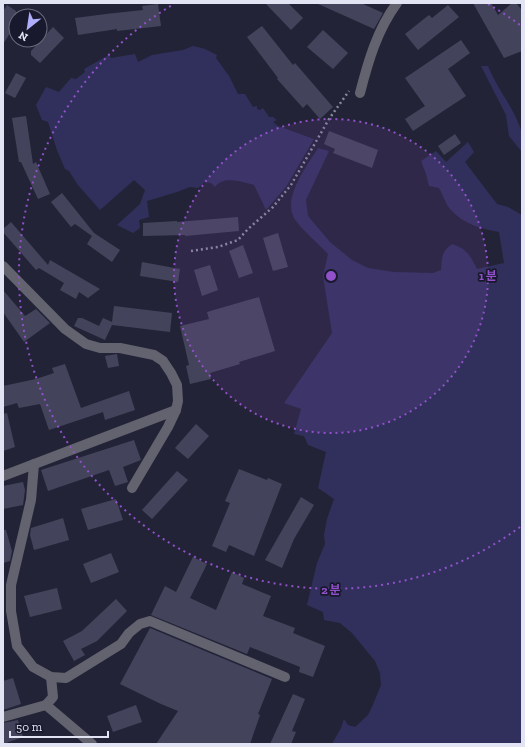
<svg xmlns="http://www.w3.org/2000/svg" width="525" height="747" viewBox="0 0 525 747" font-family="'Zilla Slab','Noto Sans KR',serif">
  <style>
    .green { fill: #31305d }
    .building { fill: #43445b }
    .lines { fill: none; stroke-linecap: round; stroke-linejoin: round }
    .path { stroke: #898a9c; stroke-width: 2.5; stroke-dasharray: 2 3; stroke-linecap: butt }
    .minor { stroke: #62636e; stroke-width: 10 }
    .ring { fill: none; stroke: #9051c9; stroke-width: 2; stroke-dasharray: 2 4 }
    .centre { fill: #9051c9; stroke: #19192e; stroke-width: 2 }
    .ring-label { font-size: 12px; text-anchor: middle; font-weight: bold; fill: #9051c9; stroke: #19192e; stroke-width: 3.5; stroke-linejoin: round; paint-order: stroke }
  </style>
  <rect width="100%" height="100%" fill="#232338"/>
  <g class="green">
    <path d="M193,46L205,49L217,55L216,58L229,76L238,94H245L253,107L257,106V109L260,110L263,108L269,117H273L277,120L273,122L278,126L314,139L286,187L266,210L254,185C243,182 223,175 215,187L211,183L205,182L198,188L190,187L177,192L147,201L149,217L139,220L140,228L133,233L117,225L140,204L145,190L134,180L100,210L78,185L69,171L65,169L57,150L48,122L42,120L36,105L46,87L59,92L71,78L76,79L85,72L84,69L109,55L111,58L135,54L138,62L152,55L183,50Z"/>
    <path d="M481,66H488C497,89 515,109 522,133C523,139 522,146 522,152L509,136L506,115Z"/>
    <path d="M468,142L474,152L465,162L497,204L508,207L522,215V744H332L341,728L344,719L348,725L355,727L368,715L372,707L381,685L380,673L375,661L352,633L340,623L324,620L323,612L307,605L317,563L325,544L324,535L327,519L334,499L318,488L326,452L308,445L304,436L294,434L301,409L284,403L332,333L323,276L328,254C318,243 305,233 296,221C280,200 307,166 318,148L329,151L306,200L308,216L330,242L352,260L368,268L394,272L433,273L441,270C442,258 441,252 452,244C467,249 470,255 477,269L504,263L499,232C482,229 463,224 451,210C446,205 443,195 439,188L429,186L426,174L421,161L436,151L446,162Z"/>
  </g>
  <g class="building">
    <path d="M265,3H288L303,18L291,30Z"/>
    <path d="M316,3H361L383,13L374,29Z"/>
    <path d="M473,3H491L498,15L512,3H516L522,10V51L504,58Z"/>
    <path d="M158,4L161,26L117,31V29L78,35L75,18L106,14L143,10L142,6Z"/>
    <path d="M7,5L16,11V24L3,44V11Z"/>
    <path d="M448,5L459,17L418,50L405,34L429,15L432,18Z"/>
    <path d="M262,26L293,65L295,63L333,107L320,119L307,104L303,108L277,79L278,78L247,37Z"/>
    <path d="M53,27L64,38L40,63L31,55V51Z"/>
    <path d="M323,30L348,53L333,69L307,47Z"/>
    <path d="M461,40L470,53L448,69L466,96L413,131L405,119L425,106L405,78Z"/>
    <path d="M16,73L26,78L15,98L5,93Z"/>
    <path d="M26,116L33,164L36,162L50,194L38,199L21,162H19L12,118Z"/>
    <path d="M329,131L378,150L372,168L333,153L335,149L324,144Z"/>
    <path d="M455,134L461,143L444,155L438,146Z"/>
    <path d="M62,193L94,233L120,250L112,262L87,244L92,236L75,224L71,227L51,202Z"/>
    <path d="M238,217L239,231L185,236V235L143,236V223L177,221V222Z"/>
    <path d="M11,222L48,265L50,260L100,289L88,298L79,292L76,299L60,290L64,283L39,268L36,270L3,232V229Z"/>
    <path d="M278,233L288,267L273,271L263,238Z"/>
    <path d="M243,245L253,273L239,278L229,251Z"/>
    <path d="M142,262L180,269L178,282L140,276Z"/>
    <path d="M210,265L218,290L202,296L194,270Z"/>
    <path d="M3,290L25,316L36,309L50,323L24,342L3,312Z"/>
    <path d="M259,297L275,351L239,362L240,364L210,373L211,379L190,384L186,366L189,365L180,326L209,319L207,312Z"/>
    <path d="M114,306L172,313L170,332L112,325L105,340L74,326L78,318H82L99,326L103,318L112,322Z"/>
    <path d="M117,354L119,366L108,368L105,356Z"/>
    <path d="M65,364L81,408L129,391L135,410L105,420L103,412L49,430L40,404L19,408L17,403L3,407V386L36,379L54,373L52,368Z"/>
    <path d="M7,413L15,447L3,451V414Z"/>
    <path d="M196,424L209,436L188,459L175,448Z"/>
    <path d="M134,440L141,460L123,467L128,482L115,486L109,470L48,491L41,470Z"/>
    <path d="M239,469L267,480L268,478L282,484L254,556L229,545L226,552L212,546L230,503L225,501Z"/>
    <path d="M177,471L188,480L152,519L142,510Z"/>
    <path d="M23,482L25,490L23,505L3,509V486Z"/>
    <path d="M301,497L314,505L294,539L282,568L265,560Z"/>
    <path d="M116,499L123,520L88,530L81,509Z"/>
    <path d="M63,518L69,540L34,550L30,535L31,528Z"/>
    <path d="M3,530H6L12,551L10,561L3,563Z"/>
    <path d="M111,553L119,572L91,583L83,564Z"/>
    <path d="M193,557L207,564L190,598L216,610L232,572L244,578L242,584L271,596L263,616L295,628L293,633L325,646L313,677L299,672L300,667L250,647L247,654L151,615L165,586L176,592Z"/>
    <path d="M57,588L62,609L30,617L24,596Z"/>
    <path d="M116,599L127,611L97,641L81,649L85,655L74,661L63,641L82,631Z"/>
    <path d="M150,628L272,679L258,714L260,715L250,744H156L178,711L161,704L120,684Z"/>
    <path d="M13,678L21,704L3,710V681Z"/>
    <path d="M293,694L305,699L292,731L296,732L291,744H270Z"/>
    <path d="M136,705L142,722L113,732L107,716Z"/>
    <path d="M18,720L23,737L3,744V723Z"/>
  </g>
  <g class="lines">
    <path class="path" d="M191,251L218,247L238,240L248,229L273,207L291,185L329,119L349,91"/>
    <g class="minor">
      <path d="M360,93C368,62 377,30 397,3"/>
      <path d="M3,266L65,329L86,344L100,348H120L154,355L163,361L171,373L177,385L178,401L176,410L168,427L132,488"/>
      <path d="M34,464L31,500L11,585V611L17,646L33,667L51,677L66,678L121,644L129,633L140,624L150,621L285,677"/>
      <path d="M3,476L176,410"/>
      <path d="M51,677L53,697L46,705L92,744"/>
      <path d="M3,717L46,705"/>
    </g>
  </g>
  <circle cx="331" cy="276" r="157" fill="#9051c9" fill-opacity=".12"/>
  <g class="ring">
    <circle cx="331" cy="276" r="157"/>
    <path d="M520 527A314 314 0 1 1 174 4M488 4A314 314 0 0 1 520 25"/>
  </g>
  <circle cx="331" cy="276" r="6" class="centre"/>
  <g class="ring-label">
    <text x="488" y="280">1 분</text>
    <text x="331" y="594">2 분</text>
  </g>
  <rect width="525" height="747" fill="none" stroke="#e3e4f3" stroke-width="8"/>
  <g transform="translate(28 28) rotate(210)"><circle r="19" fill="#19192e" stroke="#6a6a7d"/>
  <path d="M0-3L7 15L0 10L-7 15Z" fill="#aeaefb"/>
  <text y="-6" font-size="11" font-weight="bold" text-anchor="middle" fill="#e3e4f3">N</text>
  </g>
  <path d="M10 731v6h98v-6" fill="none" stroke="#e3e4f3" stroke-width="2"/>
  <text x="16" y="731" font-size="12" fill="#e3e4f3" stroke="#19192e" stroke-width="3" paint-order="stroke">50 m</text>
</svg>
